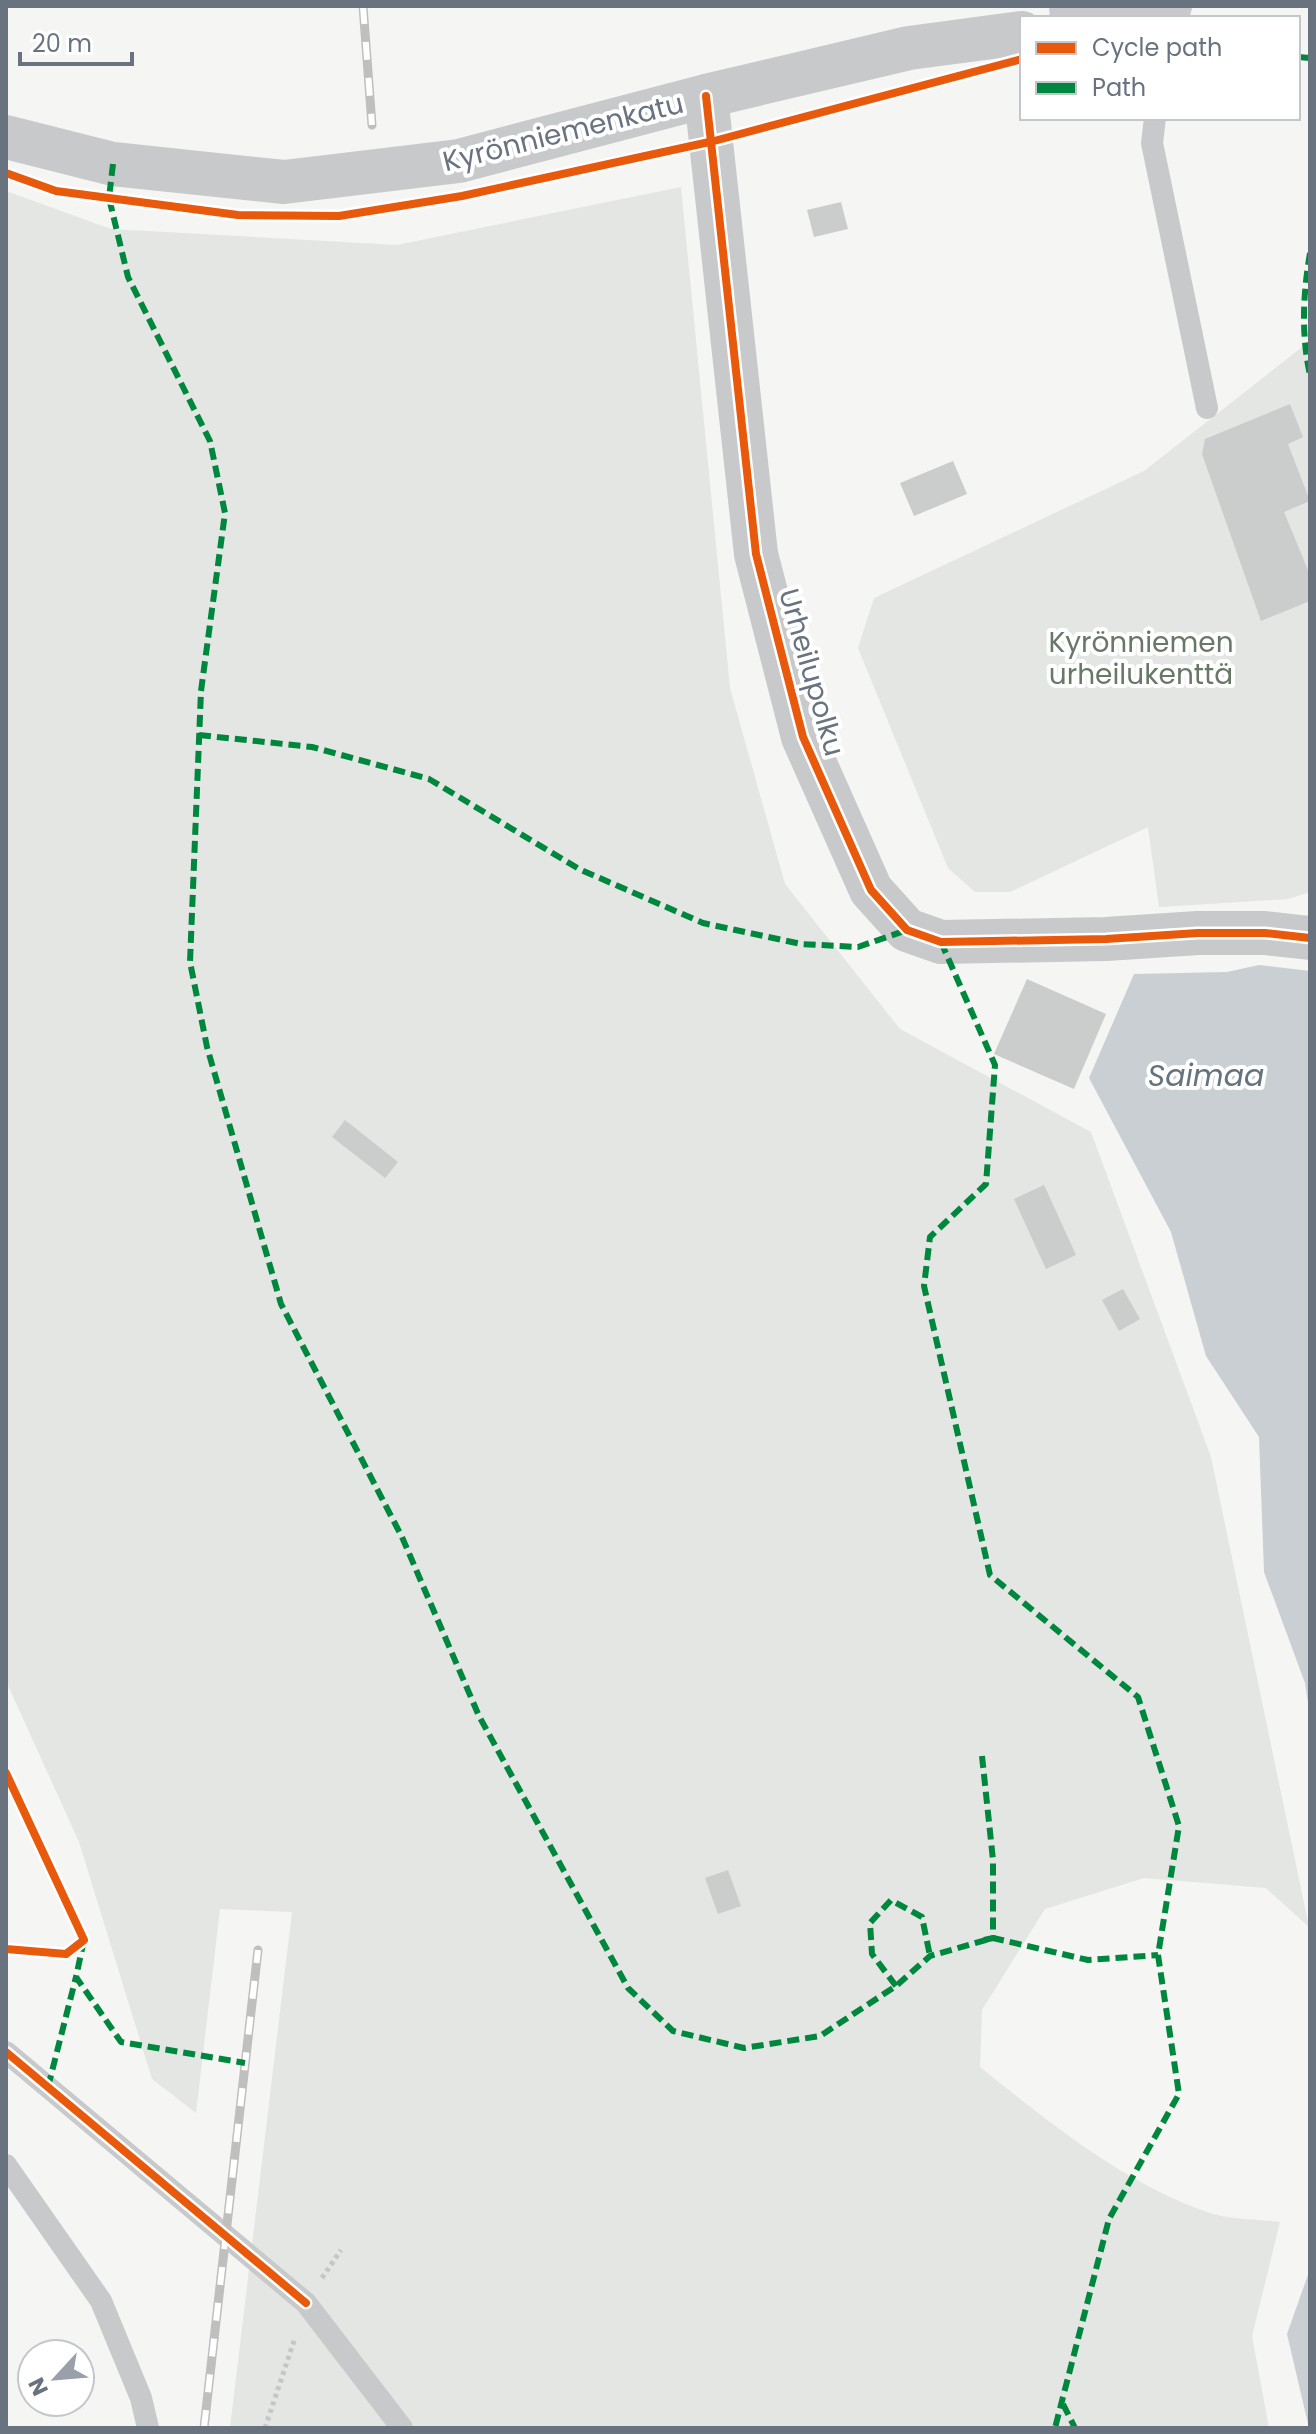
<svg xmlns="http://www.w3.org/2000/svg" width="1316" height="2434" viewBox="0 0 1316 2434" font-family="Poppins,sans-serif">
  <style>
    .green { fill: #e3e6e2 }
    .water { fill: #cacfd3 }
    .building { fill: #cbcccc }
    .lines { fill: none; stroke-linecap: round; stroke-linejoin: round }
    .path { stroke: #c6c6c7; stroke-width: 5; stroke-dasharray: 4 4; stroke-linecap: butt }
    .lane { stroke: #c8c9ca; stroke-width: 22 }
    .street { stroke: #c8c9ca; stroke-width: 44 }
    .rail-casing { stroke: #bfbfc0; stroke-width: 9 }
    .rail { stroke: #fff; stroke-width: 6; stroke-dasharray: 18; stroke-linecap: butt }
    .quiet { stroke: #00873e; stroke-width: 6; stroke-dasharray: 12 6; stroke-linecap: butt }
    .cycleway-casing { stroke: #fff; stroke-width: 13 }
    .cycleway { stroke: #e8590c; stroke-width: 8 }
    .labels { text-anchor: middle; stroke-width: 8; stroke-linejoin: round; paint-order: stroke }
    .street-label { font-size: 28px; fill: #697380; stroke: #fff }
    .park-label { font-size: 28px; fill: #687867; stroke: #fff }
    .water-label { font-size: 30px; font-style: italic; fill: #64737d; stroke: #fff }
  </style>
  <rect width="100%" height="100%" fill="#f5f5f4"/>
  <g class="green">
    <path d="M681,187L730,688L785,884L900,1029L1091,1132L1211,1457L1309,1927L1266,1888L1144,1878L1045,1909L982,2010L980,2067C1050,2123 1122,2182 1207,2212C1229,2220 1257,2219 1280,2222L1252,2336L1269,2428H230L292,1912L220,1909L196,2113L152,2079L79,1842L6,1681V191L111,229L397,245Z"/>
    <path d="M1310,341V892L1288,899L1159,907L1148,827L1010,892H975L948,868L858,648L874,598L1144,471Z"/>
  </g>
  <g class="water">
    <path d="M1259,965L1310,971V1715L1305,1683L1264,1572L1259,1437L1206,1356L1171,1232L1089,1078L1134,974L1227,972Z"/>
    <path d="M1310,2269V2428H1309L1287,2334Z"/>
  </g>
  <g class="building">
    <path d="M841,202L848,229L814,237L807,210Z"/>
    <path d="M1290,404L1303,437L1288,444L1310,501L1284,512L1310,575V601L1261,621L1202,454L1205,439Z"/>
    <path d="M953,461L967,494L914,516L900,483Z"/>
    <path d="M1027,979L1106,1014L1074,1089L994,1054Z"/>
    <path d="M345,1120L398,1162L385,1178L332,1137Z"/>
    <path d="M1044,1185L1076,1255L1046,1269L1014,1199Z"/>
    <path d="M1123,1289L1140,1319L1119,1331L1102,1300Z"/>
    <path d="M728,1870L741,1906L718,1914L705,1878Z"/>
  </g>
  <g class="lines">
    <g class="path">
      <path d="M322,2278L341,2250"/>
      <path d="M265,2428L295,2338"/>
    </g>
    <g class="lane">
      <path d="M1155,118L1152,143L1207,408"/>
      <path d="M6,2052L306,2303L402,2428"/>
      <path d="M6,2165L101,2301L141,2398L148,2428"/>
    </g>
    <g class="street">
      <path d="M1071,6L1072,18"/>
      <path d="M1113,18L1170,6"/>
      <path d="M706,96L756,554L803,737L871,890L907,930L941,942L1106,939L1198,933H1265L1310,938"/>
      <path d="M6,137L113,164L284,182L459,161L706,96L909,48L1022,33"/>
    </g>
    <g class="rail-casing">
      <g id="rail">
        <path d="M363,6L372,125"/>
        <path d="M204,2428L258,1950"/>
      </g>
    </g>
    <use href="#rail" class="rail"/>
    <g class="quiet">
      <path d="M1298,57L1310,58"/>
      <path d="M113,164L109,198L128,277L210,441L225,513L201,691L190,962L207,1047L281,1304L402,1537L479,1716L628,1988L673,2031L744,2048L820,2036L896,1986L930,1956L993,1938L1088,1960L1158,1955"/>
      <path d="M1310,253C1303,294 1301,334 1310,375"/>
      <path d="M199,735L312,747L429,779L579,869L703,923L801,944L858,947L907,930"/>
      <path d="M941,942L995,1065L986,1184L930,1237L924,1286L990,1575L1138,1697L1179,1826L1158,1955L1179,2094L1109,2219L1055,2428"/>
      <path d="M982,1756L993,1860V1938L984,1940"/>
      <path d="M84,1940L76,1977L121,2042L245,2063"/>
      <path d="M896,1986L872,1954L870,1923L891,1900L922,1917L930,1956"/>
      <path d="M48,2087L76,1977"/>
      <path d="M1063,2404L1075,2428"/>
    </g>
    <g class="cycleway-casing">
      <g id="cycleway">
        <path d="M706,96L756,554L803,737L871,890L907,930L941,942L1106,939L1198,933H1265L1310,938"/>
        <path d="M6,173L56,191L109,198L238,215L339,216L462,196L714,141L1022,59"/>
        <path d="M6,1773L84,1940L66,1954L6,1949"/>
        <path d="M6,2052L306,2303"/>
      </g>
    </g>
    <use href="#cycleway" class="cycleway"/>
  </g>
  <g class="labels">
    <g class="street-label">
      <text transform="translate(563 132) rotate(-14)" y="10">Kyrönniemenkatu</text>
      <text transform="translate(812 672) rotate(74)" y="10">Urheilupolku</text>
    </g>
    <g class="park-label">
      <text x="1141" y="652">Kyrönniemen<tspan x="1141" dy="32">urheilukenttä</tspan></text>
    </g>
    <g class="water-label">
      <text x="1206" y="1086">Saimaa</text>
    </g>
  </g>
  <rect width="1316" height="2434" fill="none" stroke="#697380" stroke-width="16"/>
  <rect x="1020" y="16" width="280" height="104" fill="#ffffff" stroke="#c3c7cc" stroke-width="2"/>
  <rect x="1036" y="42" width="40" height="12" fill="#e8590c" stroke="#c3c7cc" stroke-width="2"/>
  <text x="1092" y="56" font-size="24" fill="#697380">Cycle path</text>
  <rect x="1036" y="82" width="40" height="12" fill="#00873e" stroke="#c3c7cc" stroke-width="2"/>
  <text x="1092" y="96" font-size="24" fill="#697380">Path</text>
  <g transform="translate(56 2378) rotate(244)"><circle r="38" fill="#ffffff" stroke="#c3c7cc" stroke-width="2"/>
  <path d="M0-6L14 30L0 20L-14 30Z" fill="#9aa0a9"/>
  <text y="-12" font-size="22" font-weight="bold" text-anchor="middle" fill="#697380">N</text>
  </g>
  <path d="M20 52v12h112v-12" fill="none" stroke="#697380" stroke-width="4"/>
  <text x="32" y="52" font-size="24" fill="#697380" stroke="#ffffff" stroke-width="6" paint-order="stroke">20 m</text>
</svg>
